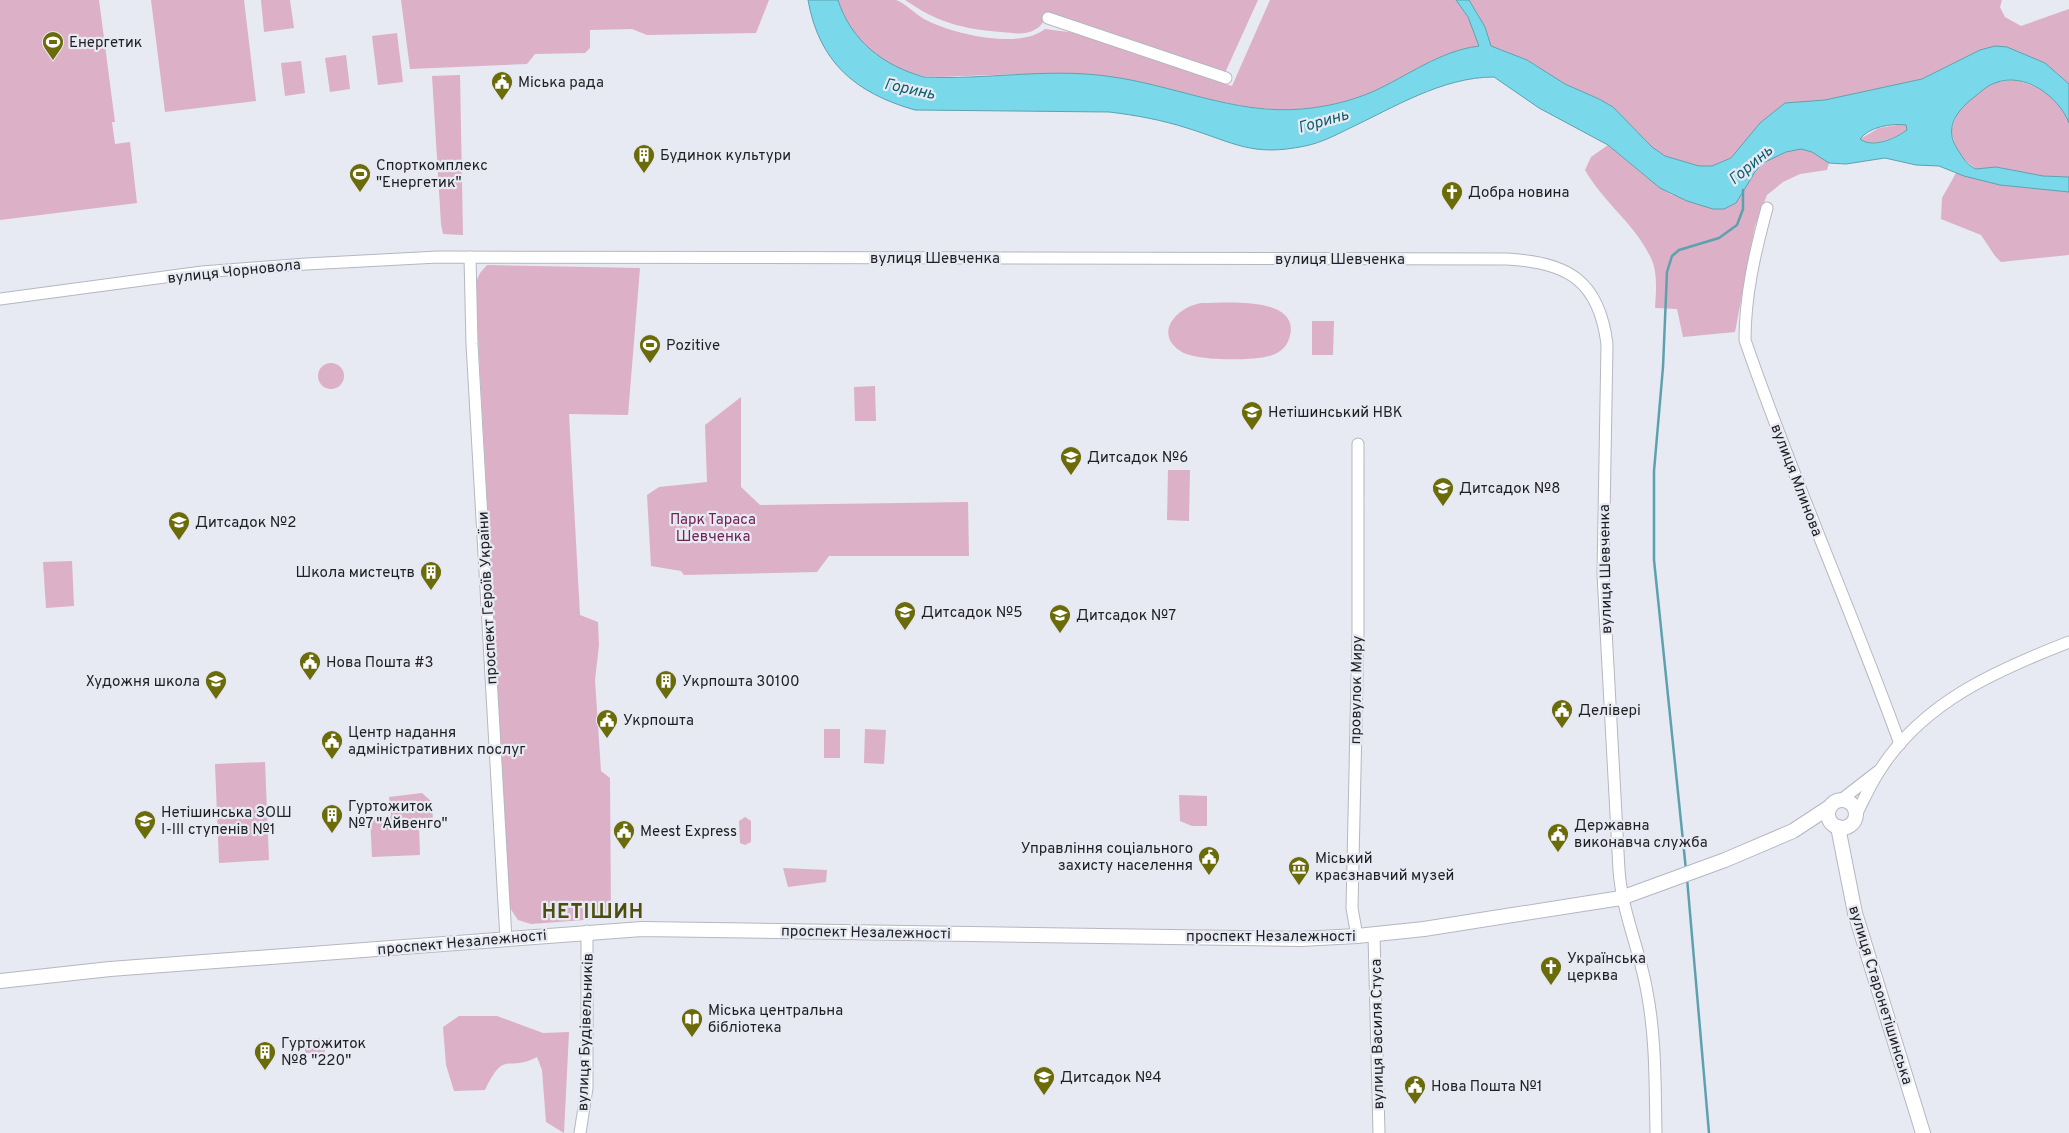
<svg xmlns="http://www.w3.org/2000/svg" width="2069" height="1133" viewBox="0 0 2069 1133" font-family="Overpass,sans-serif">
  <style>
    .green { fill: #dcb0c7 }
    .water { fill: #79d8e9; stroke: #5ea1ae; fill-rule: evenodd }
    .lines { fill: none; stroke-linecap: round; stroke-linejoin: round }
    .stream { stroke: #5ea1ae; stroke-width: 2.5 }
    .minor-casing { stroke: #b5b7c1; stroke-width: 13 }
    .major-casing { stroke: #b5b7c1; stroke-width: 16 }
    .minor { stroke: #fff; stroke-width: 11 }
    .major { stroke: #fff; stroke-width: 14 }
    .labels { text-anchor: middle; stroke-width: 4.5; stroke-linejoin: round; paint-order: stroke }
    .poi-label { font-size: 15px; fill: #1f2023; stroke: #e7e9f3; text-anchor: start }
    .street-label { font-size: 15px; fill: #1f2023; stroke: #e7e9f3 }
    .park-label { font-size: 15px; fill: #712353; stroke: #e7e9f3 }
    .water-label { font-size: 16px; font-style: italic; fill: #0e5f6c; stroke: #e7e9f3 }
    .district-label { font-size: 20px; font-weight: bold; letter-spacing: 1px; fill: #4d4d0f; stroke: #e7e9f3 }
  </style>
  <rect width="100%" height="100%" fill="#e7e9f3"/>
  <g class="green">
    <path d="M0,0H99L115,122H112L115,144L130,142L137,203L0,220Z"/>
    <path d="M151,0H244L256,101L165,112Z"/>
    <path d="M261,0H290L294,28L264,32Z"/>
    <path d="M401,0H769L756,33L647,35L632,29L590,30V48L585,53L535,54L527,64L410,69Z"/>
    <path d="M838,0C851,0 886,0 896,0C905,3 915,14 924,19C952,34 1019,50 1045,29L1076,33L1232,86L1270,0H1456L1468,17L1479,46C1439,51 1408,76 1372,92C1355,99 1336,104 1318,107C1233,120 1161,76 1079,74C1042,73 1003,75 966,76C946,76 928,79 909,73C875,62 849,34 838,0Z"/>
    <path d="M905,0H1258L1224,75L1047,14C1044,20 1042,26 1036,29C1025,36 1014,33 1002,32C963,29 938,23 905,0Z"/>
    <path d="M1469,0H2002L2000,7L2005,17L2021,26L2069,9V84L2045,63L2007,47L1980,50L1922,79L1825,100L1785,103L1760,123L1731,158L1712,166H1699L1665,156L1652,147L1613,107L1599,99L1565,84L1527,60L1490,46L1485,27Z"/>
    <path d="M397,33L403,82L378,85L372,36Z"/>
    <path d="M346,55L350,89L330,92L325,58Z"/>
    <path d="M301,61L305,93L285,96L281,63Z"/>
    <path d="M460,75L463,235L443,234L441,224L432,76Z"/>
    <path d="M2013,80C2035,84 2063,98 2069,123C2069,139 2069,160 2069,177L2043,176L1997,167L1976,169L1965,160L1956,148L1951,131L1954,122L1960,108L1983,88L1997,82Z"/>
    <path d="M1903,124L1908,126L1907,130C1896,137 1872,149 1860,139L1879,128Z"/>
    <path d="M1608,145L1650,180L1672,195L1750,180C1760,164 1784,144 1805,149C1815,152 1822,158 1829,163L1827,170L1800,174L1783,182L1767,195L1755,226L1735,332L1683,337L1677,309L1655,308C1656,292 1658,273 1651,258C1635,224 1603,202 1585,170L1591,157Z"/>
    <path d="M1956,173L2000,185L2069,192V255L2001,262L1995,256L1981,235L1941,219L1942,198Z"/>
    <path d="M487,265L640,268L628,415L569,414L580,615L598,622L599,645L595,680L601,771L610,778L611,918L531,924L518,920L510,908L475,284L480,273Z"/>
    <path d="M1202,303C1224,303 1304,295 1289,339C1286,348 1278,354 1269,356C1252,361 1197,361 1182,352C1153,335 1175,307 1202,303Z"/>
    <path d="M1312,321H1334L1333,355H1312Z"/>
    <circle cx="331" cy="376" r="13"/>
    <path d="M875,386L876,421H855L854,387Z"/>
    <path d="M741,397V487L760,505L968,502L969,556H829L817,572L684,575L681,571L651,566L647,495L659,487L707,482L705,425Z"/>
    <path d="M1168,470H1190L1189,521L1167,520Z"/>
    <path d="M72,561L74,606L46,608L43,562Z"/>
    <rect x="824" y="729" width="16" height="29"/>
    <path d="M865,729L886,730L884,764L864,763Z"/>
    <path d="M265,762L269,860L219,863L215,764Z"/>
    <path d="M422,793L432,802L433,822L419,826L420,855L372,857L370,818L391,816L389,797Z"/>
    <path d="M1179,795L1207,796V826H1192L1180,821Z"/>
    <path d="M745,817L751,821V842L745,845L740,843L739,821Z"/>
    <path d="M783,868L827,870L826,882L788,887Z"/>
    <path d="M459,1016H497L543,1033L569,1032L564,1133L546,1122L542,1070L537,1057C507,1073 505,1048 485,1090L454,1091L446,1065L443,1027Z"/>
    <path d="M306,1038H324L325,1053H305Z"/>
  </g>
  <path class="water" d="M808,0H838C851,41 884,66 924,77C985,80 1046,68 1106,76C1172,84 1234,115 1302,109C1326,107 1351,101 1372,92C1408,76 1439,51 1479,46L1468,17L1456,0H1469L1485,27L1491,46L1527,60L1565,84L1599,99L1613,107L1652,147L1665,156L1699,166H1712L1731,158L1760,123L1785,103L1825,100L1922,79L1980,50L1995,46L2007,47L2045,63L2069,84V123C2059,97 2025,71 1995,83C1986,86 1981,92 1973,98C1954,113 1943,131 1960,153C1964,160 1969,166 1976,169L1996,167L2043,176L2069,177V192L2000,185L1964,176L1939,166L1916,165L1885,158L1846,164L1829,163L1812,152L1801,149L1786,152L1763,163L1755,172L1736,203L1724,209H1713L1687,201L1660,188L1608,145L1539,108L1494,77C1442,77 1393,108 1348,129C1334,136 1320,143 1305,146C1252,157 1235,143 1187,128C1162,120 1135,115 1109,112L915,110C855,93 819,62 808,0ZM1906,125L1907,130C1896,138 1873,149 1860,139C1869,127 1891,123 1906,125Z"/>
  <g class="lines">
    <g class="stream">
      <path d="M1686,870L1654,560V471L1663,367L1667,272L1672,256L1679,250L1719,238L1737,225L1743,209V190"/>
      <path d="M1687,878L1709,1133"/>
    </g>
    <g class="minor-casing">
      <g id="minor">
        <path d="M1048,18L1226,78"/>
        <path d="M1767,208C1755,252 1745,295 1745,340C1792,477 1851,609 1900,744"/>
        <path d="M470,257L472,344L506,939"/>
        <path d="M0,299L202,272L306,264L438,257L1507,259C1567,262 1599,280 1607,344L1603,574L1619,870C1622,913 1640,950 1647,992C1656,1038 1655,1086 1656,1133"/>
        <path d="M1841,800L1877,772"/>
        <path d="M1857,813C1864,799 1871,783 1880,770C1923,702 1997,670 2069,642"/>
        <path d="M1374,935L1379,1133"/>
        <path d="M1357,936L1352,908L1358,633V444"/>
        <path d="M580,1133L587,1088V931"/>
      </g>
    </g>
    <g class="major-casing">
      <g id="major">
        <circle cx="1842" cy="814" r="14"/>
        <path d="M1838,827L1855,913L1923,1133"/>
        <path d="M0,981L110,969L642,929L1301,939L1357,936L1424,929L1621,898L1725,860L1793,831L1831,806"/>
      </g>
    </g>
    <use href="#minor" class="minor"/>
    <use href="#major" class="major"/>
  </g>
  <defs>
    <g id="stadium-pin" transform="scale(1.125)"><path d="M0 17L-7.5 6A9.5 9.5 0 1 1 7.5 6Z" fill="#6b6b0a" stroke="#e7e9f3"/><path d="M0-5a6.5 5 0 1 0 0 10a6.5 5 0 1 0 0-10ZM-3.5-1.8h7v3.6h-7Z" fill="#fff"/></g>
    <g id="civic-pin" transform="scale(1.125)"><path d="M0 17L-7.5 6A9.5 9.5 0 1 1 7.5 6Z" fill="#6b6b0a" stroke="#e7e9f3"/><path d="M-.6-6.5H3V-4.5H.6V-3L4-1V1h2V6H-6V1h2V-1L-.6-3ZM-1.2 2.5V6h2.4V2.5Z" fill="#fff"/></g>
    <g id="building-pin" transform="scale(1.125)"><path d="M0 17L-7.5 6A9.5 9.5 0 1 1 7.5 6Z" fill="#6b6b0a" stroke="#e7e9f3"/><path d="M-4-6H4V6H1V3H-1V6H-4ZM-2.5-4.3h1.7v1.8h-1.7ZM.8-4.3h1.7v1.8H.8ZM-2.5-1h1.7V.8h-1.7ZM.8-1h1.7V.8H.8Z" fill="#fff"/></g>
    <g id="church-pin" transform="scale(1.125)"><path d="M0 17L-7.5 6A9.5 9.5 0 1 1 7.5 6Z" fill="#6b6b0a" stroke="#e7e9f3"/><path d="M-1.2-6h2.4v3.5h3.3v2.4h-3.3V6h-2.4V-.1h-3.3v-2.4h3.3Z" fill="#fff"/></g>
    <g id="school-pin" transform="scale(1.125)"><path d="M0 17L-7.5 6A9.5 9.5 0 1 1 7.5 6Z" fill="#6b6b0a" stroke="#e7e9f3"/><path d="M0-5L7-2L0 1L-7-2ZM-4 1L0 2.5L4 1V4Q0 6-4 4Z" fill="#fff"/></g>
    <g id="museum-pin" transform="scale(1.125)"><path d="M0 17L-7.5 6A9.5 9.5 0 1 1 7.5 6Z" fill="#6b6b0a" stroke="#e7e9f3"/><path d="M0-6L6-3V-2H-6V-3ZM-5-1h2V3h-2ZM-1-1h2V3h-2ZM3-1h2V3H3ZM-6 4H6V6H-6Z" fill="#fff"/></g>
    <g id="library-pin" transform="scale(1.125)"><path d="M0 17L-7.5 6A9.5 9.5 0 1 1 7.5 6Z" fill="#6b6b0a" stroke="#e7e9f3"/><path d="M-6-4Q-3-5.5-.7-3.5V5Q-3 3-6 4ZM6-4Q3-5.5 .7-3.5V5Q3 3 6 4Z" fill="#fff"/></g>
  </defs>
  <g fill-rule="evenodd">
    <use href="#stadium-pin" x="53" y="42"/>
    <use href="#civic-pin" x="502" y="82"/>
    <use href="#building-pin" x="644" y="155"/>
    <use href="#stadium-pin" x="360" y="174"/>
    <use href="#church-pin" x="1452" y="192"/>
    <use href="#stadium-pin" x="650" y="345"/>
    <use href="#school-pin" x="1252" y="412"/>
    <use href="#school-pin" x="1071" y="457"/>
    <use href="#school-pin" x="1443" y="488"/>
    <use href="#school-pin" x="179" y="522"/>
    <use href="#building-pin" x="431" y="572"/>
    <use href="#school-pin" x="905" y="612"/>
    <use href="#school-pin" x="1060" y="615"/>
    <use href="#civic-pin" x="310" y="662"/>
    <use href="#school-pin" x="216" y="681"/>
    <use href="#building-pin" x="666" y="681"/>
    <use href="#civic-pin" x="1562" y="710"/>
    <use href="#civic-pin" x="607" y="720"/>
    <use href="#civic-pin" x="332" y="741"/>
    <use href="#building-pin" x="332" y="815"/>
    <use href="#school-pin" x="145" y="821"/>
    <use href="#civic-pin" x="624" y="831"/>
    <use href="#civic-pin" x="1558" y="834"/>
    <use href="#civic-pin" x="1209" y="857"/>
    <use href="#museum-pin" x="1299" y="867"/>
    <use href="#church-pin" x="1551" y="967"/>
    <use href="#library-pin" x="692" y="1019"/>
    <use href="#building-pin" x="265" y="1052"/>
    <use href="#school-pin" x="1044" y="1077"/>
    <use href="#civic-pin" x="1415" y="1086"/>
  </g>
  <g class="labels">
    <g class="poi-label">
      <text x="69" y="47">Енергетик</text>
      <text x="518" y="87">Міська рада</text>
      <text x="660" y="160">Будинок культури</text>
      <text x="376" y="170">Спорткомплекс<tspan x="376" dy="17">"Енергетик"</tspan></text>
      <text x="1468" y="197">Добра новина</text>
      <text x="666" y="350">Pozitive</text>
      <text x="1268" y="417">Нетішинський НВК</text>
      <text x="1087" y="462">Дитсадок №6</text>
      <text x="1459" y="493">Дитсадок №8</text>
      <text x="195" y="527">Дитсадок №2</text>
      <text x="415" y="577" text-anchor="end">Школа мистецтв</text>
      <text x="921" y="617">Дитсадок №5</text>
      <text x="1076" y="620">Дитсадок №7</text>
      <text x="326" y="667">Нова Пошта #3</text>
      <text x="200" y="686" text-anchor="end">Художня школа</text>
      <text x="682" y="686">Укрпошта 30100</text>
      <text x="1578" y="715">Делівері</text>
      <text x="623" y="725">Укрпошта</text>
      <text x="348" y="737">Центр надання<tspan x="348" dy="17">адміністративних послуг</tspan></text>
      <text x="348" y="811">Гуртожиток<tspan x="348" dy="17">№7 "Айвенго"</tspan></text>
      <text x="161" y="817">Нетішинська ЗОШ<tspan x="161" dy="17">І-ІІІ ступенів №1</tspan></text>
      <text x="1574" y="830">Державна<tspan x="1574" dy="17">виконавча служба</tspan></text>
      <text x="640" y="836">Meest Express</text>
      <text x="1193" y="853" text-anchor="end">Управління соціального<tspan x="1193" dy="17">захисту населення</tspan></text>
      <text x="1315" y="863">Міський<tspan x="1315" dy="17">краєзнавчий музей</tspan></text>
      <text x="1567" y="963">Українська<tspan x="1567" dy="17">церква</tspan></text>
      <text x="708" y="1015">Міська центральна<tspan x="708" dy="17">бібліотека</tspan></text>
      <text x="281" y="1048">Гуртожиток<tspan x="281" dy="17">№8 "220"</tspan></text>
      <text x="1060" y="1082">Дитсадок №4</text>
      <text x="1431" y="1091">Нова Пошта №1</text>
    </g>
    <g class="street-label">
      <text x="935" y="263">вулиця Шевченка</text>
      <text x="1340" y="264">вулиця Шевченка</text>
      <text transform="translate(234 271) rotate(-6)" y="5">вулиця Чорновола</text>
      <text transform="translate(1797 480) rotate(69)" y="5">вулиця Млинова</text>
      <text transform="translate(1605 569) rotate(-91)" y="5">вулиця Шевченка</text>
      <text transform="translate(487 598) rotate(-93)" y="5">проспект Героїв України</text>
      <text transform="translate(1356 690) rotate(-89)" y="5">провулок Миру</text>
      <text transform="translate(866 932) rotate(1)" y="5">проспект Незалежності</text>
      <text x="1271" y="941">проспект Незалежності</text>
      <text transform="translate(462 942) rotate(-5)" y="5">проспект Незалежності</text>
      <text transform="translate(1881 995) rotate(73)" y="5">вулиця Старонетішинська</text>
      <text transform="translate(585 1032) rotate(-88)" y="5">вулиця Будівельників</text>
      <text transform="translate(1377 1034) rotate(-91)" y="5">вулиця Василя Стуса</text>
    </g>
    <g class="park-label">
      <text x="713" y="524">Парк Тараса<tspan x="713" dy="17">Шевченка</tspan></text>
    </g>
    <g class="water-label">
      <text transform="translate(910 88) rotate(12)" y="6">Горинь</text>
      <text transform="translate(1323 120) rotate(-16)" y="6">Горинь</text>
      <text transform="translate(1750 164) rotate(-40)" y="6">Горинь</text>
    </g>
    <g class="district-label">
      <text x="593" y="918">НЕТІШИН</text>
    </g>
  </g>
</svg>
